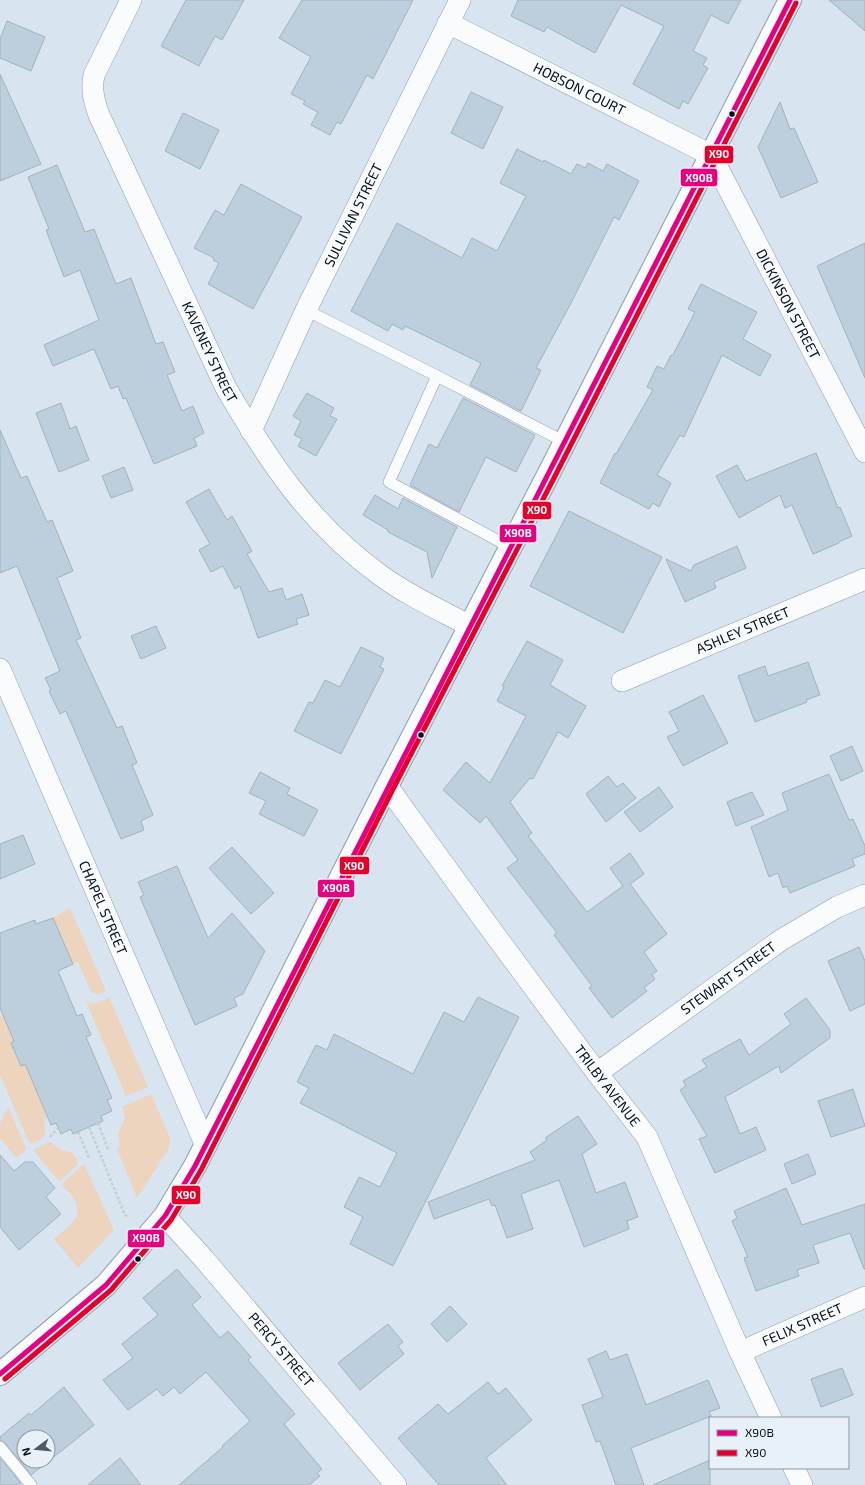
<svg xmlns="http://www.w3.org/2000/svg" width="865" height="1485" viewBox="0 0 865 1485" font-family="'Exo 2',sans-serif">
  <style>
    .green { fill: #edd4be }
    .building { fill: #bdcfdd; stroke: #a4b1bc; fill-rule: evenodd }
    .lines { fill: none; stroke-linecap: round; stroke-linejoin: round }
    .service-casing { stroke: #8f9ca6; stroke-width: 12 }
    .minor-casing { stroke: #8f9ca6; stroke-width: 22 }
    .secondary-casing { stroke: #8f9ca6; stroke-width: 24 }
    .path { stroke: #c9cdd1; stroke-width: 2.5; stroke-dasharray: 3 2; stroke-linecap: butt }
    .service { stroke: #f9fbfd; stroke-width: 11 }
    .minor { stroke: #f9fbfd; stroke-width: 21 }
    .secondary { stroke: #f9fbfd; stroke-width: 22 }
    .bus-1-casing { stroke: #e9f1f8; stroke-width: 8 }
    .bus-2-casing { stroke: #e9f1f8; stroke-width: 8 }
    .bus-1 { stroke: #e5007d; stroke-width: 5 }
    .bus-2 { stroke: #e4002b; stroke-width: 5 }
    .bus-dot { fill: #020f1a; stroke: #e9f1f8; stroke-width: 1.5 }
    .labels { text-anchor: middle; stroke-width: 3.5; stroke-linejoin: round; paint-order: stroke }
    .street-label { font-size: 14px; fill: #020f1a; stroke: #e9f1f8 }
    .line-badge { stroke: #e9f1f8; stroke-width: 1.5 }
    .badge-label { font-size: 11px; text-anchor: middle; font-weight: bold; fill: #fff }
  </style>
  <rect width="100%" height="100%" fill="#d8e5f0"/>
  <g class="green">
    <path d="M70,908L106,991C101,993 96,996 91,992L78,962L73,964L53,918Z"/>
    <path d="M109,997L148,1087L126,1096L85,999C93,1007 101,1002 109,997Z"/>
    <path d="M3,1014L14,1041L11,1043L20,1066L25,1064L47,1117L44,1119C45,1134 49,1137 31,1144L27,1138L0,1075V1016Z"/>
    <path d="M151,1094L170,1138L169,1148L137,1198L117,1149L120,1145L118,1134L125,1118L122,1107Z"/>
    <path d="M8,1107L26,1148L24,1152L16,1157L0,1139V1123Z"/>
    <path d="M49,1142L52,1143L61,1150L72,1152L77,1160V1165L61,1180L57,1179L34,1151V1149Z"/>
    <path d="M84,1164L114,1230L78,1268L54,1239C65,1230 84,1218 75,1201C72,1195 67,1190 62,1186L63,1183Z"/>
  </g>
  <g class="building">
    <path d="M186,0H244L222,40L215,36L199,66L161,46Z"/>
    <path d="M302,0H413L373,79L367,75L341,124L337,122L330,135L311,125L318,112L303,104L305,101L291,94L311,57L279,38Z"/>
    <path d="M518,0H741L728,24L711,15L693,51L707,58L703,65L708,68L688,104L683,101L679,109L633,84L664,26L621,5L595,53L547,27L544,32L511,16Z"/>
    <path d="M829,0H865V31Z"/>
    <path d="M7,21L45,37L31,71L0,58V39Z"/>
    <path d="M0,74L41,164L0,181Z"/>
    <path d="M471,92L503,107L483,149L451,133Z"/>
    <path d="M780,102L790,129L794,128L818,182L781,198L758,147Z"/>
    <path d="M183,113L219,130L200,169L165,151Z"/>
    <path d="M517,149L543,162L544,160L571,174L577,164L585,168L588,163L603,171L607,164L639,181L619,220L614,217L570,305L536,368L541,370L521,411L470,385L481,363L405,326L403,330L392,324L388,331L351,311L397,223L462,258L472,238L497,251L526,196L500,183Z"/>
    <path d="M57,165L85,232L94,229L116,284L131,278L156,344L163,342L175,372L167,375L182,411L193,406L204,433L194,438L197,446L154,464L126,398L123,399L118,386L111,389L94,349L53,366L44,345L99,320L80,270L64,277L46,230L49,229L28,177Z"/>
    <path d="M241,184L302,217L253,309L208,284L219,263L213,260L214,258L194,248L215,210L224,215Z"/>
    <path d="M865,243V378L817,266Z"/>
    <path d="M701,284L757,312L743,339L771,355L760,376L722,355L684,437L680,435L657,475L671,483L659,507L653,503L649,509L600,483L615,453L616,454L653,390L647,387L657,366L664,369L671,355H673L695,312L688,309Z"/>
    <path d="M307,393L334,408L330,416L337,419L316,456L298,446L302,439L294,435L301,421L293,416Z"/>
    <path d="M463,398L535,435L516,472L486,457L459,512L410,485L429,444L437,448Z"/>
    <path d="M61,403L70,429L76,426L89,460L59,472L36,413Z"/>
    <path d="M0,430L21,478L27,476L47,522L52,520L73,571L57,578L81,638L76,640L117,728L122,726L137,763L132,765L153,815L141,821L144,830L121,839L66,711L60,714L49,691L51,690L45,678L60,671L17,566L0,573Z"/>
    <path d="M816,453L838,508L840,507L852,536L839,542V543L813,554L792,505L785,508L780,495L739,518L716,476L737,465L746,481Z"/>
    <path d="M124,467L133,490L111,498L102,476Z"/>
    <path d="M209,489L227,520L232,516L252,551L247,554L269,592L282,588L286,600L302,594L309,615L296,619L298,624L258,638L240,586L235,589L223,566L211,572L199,550L210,544L186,502Z"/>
    <path d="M375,495L398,509L403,498L457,527L432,578L427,552L388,532V530L363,515Z"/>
    <path d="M569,511L662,557L623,633L530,586Z"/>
    <path d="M737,546L746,568L714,582L716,588L685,602L666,559L691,571L694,565Z"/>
    <path d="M156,626L166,648L141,659L131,636Z"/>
    <path d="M527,641L563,660L550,685L586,706L568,738L558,732L533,779L530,778L510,802L532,833L528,836L587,912L623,886L610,868L630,853L644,874L630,884L667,934L644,952L657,971L652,975L655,979L644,988L647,991L612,1018L589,988L592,986L554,935L557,933L507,868L518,860L486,816L480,823L443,790L466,762L490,783L526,716L497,701L504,687L502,686Z"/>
    <path d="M361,647L384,658L380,667L384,669L341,754L294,731L309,702L313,703L325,680L340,687Z"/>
    <path d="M808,662L820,695L806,700L807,702L755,722L738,676L765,666L768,676Z"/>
    <path d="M703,695L728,743L683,766L667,737L679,731L669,712Z"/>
    <path d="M852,746L863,771L841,781L830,756Z"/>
    <path d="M260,772L290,788L287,794L318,810L304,836L259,814L266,801L249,793Z"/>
    <path d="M829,774L849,820L853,819L865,846V854L852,859L855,866L790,893L787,886L783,888L778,873L769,877L751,827L788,810L782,793Z"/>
    <path d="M608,776L617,787L623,783L636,798L606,822L586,794Z"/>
    <path d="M659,787L673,807L640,832L624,812Z"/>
    <path d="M752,792L764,815L736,826L727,802Z"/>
    <path d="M23,835L35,864L0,879V844Z"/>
    <path d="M232,847L274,893L251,914L209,868Z"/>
    <path d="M177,866L208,938L232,913L265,951L243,994L234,998L237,1006L195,1025L140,897L144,895L138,882Z"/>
    <path d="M53,918L73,964L58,971L77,1016L82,1014L91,1035L86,1037L112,1098L107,1100L112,1111L101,1116L103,1121L73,1134L71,1129L61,1134L56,1123L51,1125L25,1064L21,1066L11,1043L14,1041L0,1008V933L35,920L36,924Z"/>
    <path d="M859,947L865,961V1004L850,1011L828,961Z"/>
    <path d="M478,997L519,1017L393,1266L350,1244L363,1217L344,1207L359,1177L380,1187L397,1153L300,1103L309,1088L297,1082L316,1045L327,1050L334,1034L413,1074L444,1012L464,1022Z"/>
    <path d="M806,998L830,1030V1038L781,1073L779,1066L725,1097L740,1134L756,1127L766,1150L715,1173L699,1139L707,1136L680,1090L686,1086L683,1081L707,1067L702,1060L740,1039L749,1055L791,1024L784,1014Z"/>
    <path d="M853,1089L865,1126L831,1137L818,1101Z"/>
    <path d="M578,1116L597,1144L582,1154L596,1193L625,1182L638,1217L627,1221L629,1229L584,1247L559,1180L521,1194L533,1229L507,1238L495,1205L492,1206L489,1199L434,1219L428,1202L535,1160L530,1152L547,1140L545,1138Z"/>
    <path d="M808,1154L816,1174L792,1184L784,1164Z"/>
    <path d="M0,1155L14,1171L25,1162H33L55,1188L46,1197L61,1214L19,1250L0,1227Z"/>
    <path d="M786,1188L802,1225L865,1204V1269H864L850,1233L813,1245L819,1263L797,1270L799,1276L756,1291L744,1258L748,1257L732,1221L737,1218L734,1211Z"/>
    <path d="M177,1269L201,1297L192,1305L220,1338L228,1331L251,1357L248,1360L295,1414L284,1424L322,1469L317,1473L320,1476L309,1485H179L223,1447L222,1446L250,1421L206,1372L180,1394L174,1387L163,1396L157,1389L128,1410L103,1380L133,1358L122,1344L158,1315L143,1298Z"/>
    <path d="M450,1306L467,1324L447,1342L431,1324Z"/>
    <path d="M388,1324L403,1342L398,1346L404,1354L360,1390L338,1363Z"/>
    <path d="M606,1351L610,1360L627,1354L646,1405L708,1380L720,1408L709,1412L711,1416L631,1448L644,1485H616L600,1441L596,1442L582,1405L603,1397L588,1359Z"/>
    <path d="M842,1368L853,1395L821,1407L811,1379Z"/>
    <path d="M488,1382L498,1394L506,1388L532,1420L486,1458L507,1485H439L398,1438L438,1404L448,1414Z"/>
    <path d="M64,1387L94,1425L31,1475L5,1443L0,1440V1437L29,1413L31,1415ZM24,1437H48V1461H24Z"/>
    <path d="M0,1458L21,1483L18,1485H0Z"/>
    <path d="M120,1458L141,1485H88Z"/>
    <path d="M710,1460V1485H653Z"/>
  </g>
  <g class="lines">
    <g class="service-casing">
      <g id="service">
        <path d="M306,310L437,376L389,482L510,547"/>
        <path d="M437,376L565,442"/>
        <path d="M0,1447L31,1485"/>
      </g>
    </g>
    <g class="minor-casing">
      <g id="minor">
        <path id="s1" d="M131,0L94,75C91,90 94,101 99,115L226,388C269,462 310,524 380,575C407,595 440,610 470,626"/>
        <path id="s2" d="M448,23L711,155L865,452"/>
        <path id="s3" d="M251,431L306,310L460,0"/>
        <path id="s4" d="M0,669L206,1146"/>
        <path id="s5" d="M622,681L865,579"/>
        <path id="s6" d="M387,786L484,920L597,1073L647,1137L740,1352L771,1418"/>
        <path id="s7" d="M597,1073L781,940L837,907L865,895"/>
        <path id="s8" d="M165,1216L204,1259L396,1485"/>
        <path id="s9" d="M740,1352L865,1297"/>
        <path d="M794,1468L802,1485"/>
      </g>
    </g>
    <g class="secondary-casing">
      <path id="secondary" d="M0,1374L106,1285L165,1216L195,1166L387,786L548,475L790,0"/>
    </g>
    <g class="path">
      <path d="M98,1123L108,1149"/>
      <path d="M89,1127L125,1215L128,1217"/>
      <path d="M78,1132L89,1158"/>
      <path d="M50,1137L58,1128"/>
    </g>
    <use href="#service" class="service"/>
    <use href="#minor" class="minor"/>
    <use href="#secondary" class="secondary"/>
    <g class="bus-1-casing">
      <path id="bus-1" d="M0,1374L106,1285L165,1216L195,1166C392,777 592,389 790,0"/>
    </g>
    <g class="bus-2-casing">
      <path id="bus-2" d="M5,1379L111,1290L171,1220L201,1170L393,789L554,478L796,3"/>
    </g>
    <use href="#bus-1" class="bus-1"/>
    <use href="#bus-2" class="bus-2"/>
  </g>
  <g class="bus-dot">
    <circle cx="732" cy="114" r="3.5"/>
    <circle cx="421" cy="735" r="3.5"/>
    <circle cx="138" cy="1259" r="3.5"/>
  </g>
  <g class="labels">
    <g class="street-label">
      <text dy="5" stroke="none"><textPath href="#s2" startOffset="147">HOBSON COURT</textPath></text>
      <text dy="5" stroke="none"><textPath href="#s3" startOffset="239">SULLIVAN STREET</textPath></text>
      <text dy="5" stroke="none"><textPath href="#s2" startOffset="462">DICKINSON STREET</textPath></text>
      <text dy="5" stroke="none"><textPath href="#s1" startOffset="386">KAVENEY STREET</textPath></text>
      <text dy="5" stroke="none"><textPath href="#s5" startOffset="131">ASHLEY STREET</textPath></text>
      <text dy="5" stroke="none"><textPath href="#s4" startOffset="260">CHAPEL STREET</textPath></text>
      <text dy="5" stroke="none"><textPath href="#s7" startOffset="162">STEWART STREET</textPath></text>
      <text dy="5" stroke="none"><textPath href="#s6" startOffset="372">TRILBY AVENUE</textPath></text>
      <text dy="5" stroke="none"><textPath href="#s9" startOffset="68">FELIX STREET</textPath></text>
      <text dy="5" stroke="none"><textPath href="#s8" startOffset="177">PERCY STREET</textPath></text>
    </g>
  </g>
  <g class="line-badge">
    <rect x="704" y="145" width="30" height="19" rx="4" fill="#e4002b"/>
    <rect x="680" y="168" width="38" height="19" rx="4" fill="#e5007d"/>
    <rect x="522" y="501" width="30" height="19" rx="4" fill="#e4002b"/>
    <rect x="499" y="524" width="38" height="19" rx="4" fill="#e5007d"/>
    <rect x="339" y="856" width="31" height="19" rx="4" fill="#e4002b"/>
    <rect x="317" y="879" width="38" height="19" rx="4" fill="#e5007d"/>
    <rect x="171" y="1185" width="30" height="20" rx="4" fill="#e4002b"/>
    <rect x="127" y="1229" width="38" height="19" rx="4" fill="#e5007d"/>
  </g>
  <g class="badge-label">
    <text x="719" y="158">X90</text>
    <text x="699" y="182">X90B</text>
    <text x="537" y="514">X90</text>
    <text x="518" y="537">X90B</text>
    <text x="354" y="870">X90</text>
    <text x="336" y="892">X90B</text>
    <text x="186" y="1199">X90</text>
    <text x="146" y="1242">X90B</text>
  </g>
  <rect x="709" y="1417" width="140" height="52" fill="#e9f1f8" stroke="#8d979f"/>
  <rect x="717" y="1430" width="20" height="6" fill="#e5007d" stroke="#8d979f"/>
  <text x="745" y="1437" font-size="12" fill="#020f1a">X90B</text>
  <rect x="717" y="1450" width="20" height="6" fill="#e4002b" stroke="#8d979f"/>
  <text x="745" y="1457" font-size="12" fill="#020f1a">X90</text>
  <g transform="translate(36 1449) rotate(254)"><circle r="19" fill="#e9f1f8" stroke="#8d979f"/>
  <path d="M0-3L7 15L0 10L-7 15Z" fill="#4d5a65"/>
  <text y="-6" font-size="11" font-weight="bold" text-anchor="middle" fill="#020f1a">N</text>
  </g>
</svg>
